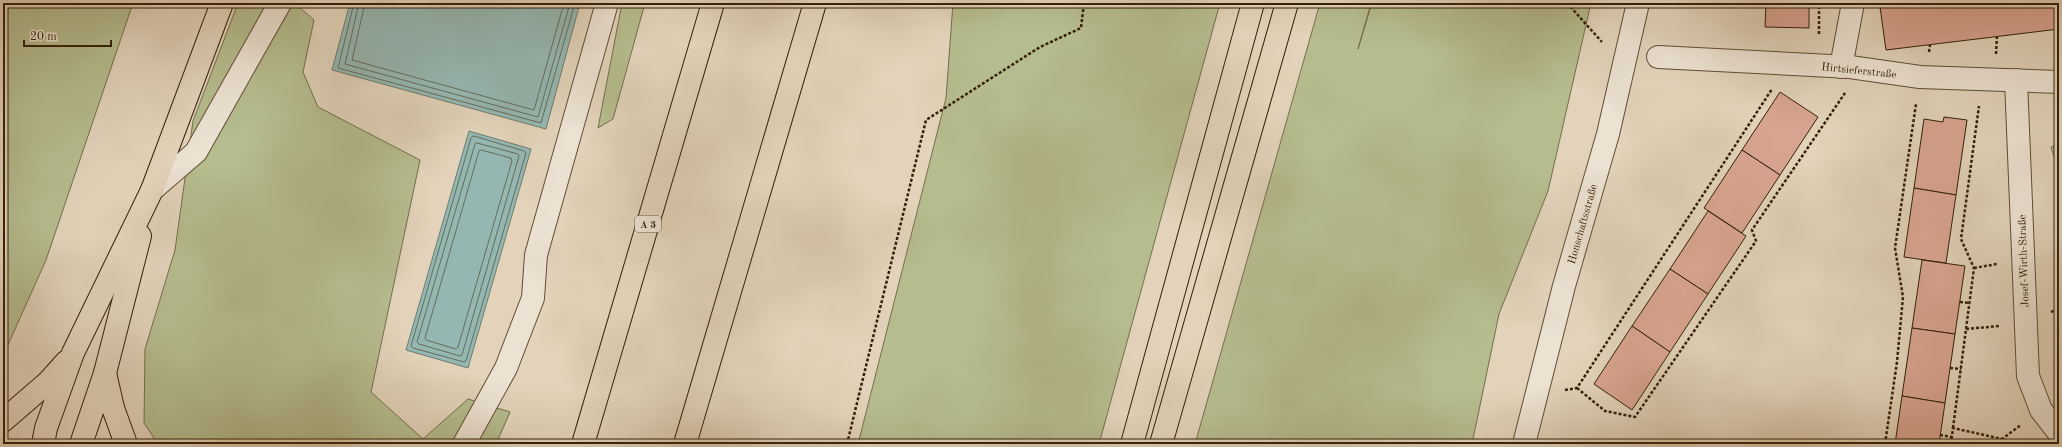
<svg xmlns="http://www.w3.org/2000/svg" width="2062" height="447" viewBox="0 0 2062 447" font-family="'Old Standard TT',serif">
  <style>
    .green { fill: #b5bc8e; stroke: #746e4b }
    .water { fill: #95b7b1; stroke: #6e7b6d }
    .lines { fill: none; stroke-linecap: round; stroke-linejoin: round }
    .shore { stroke: #646c5c; stroke-width: 1 }
    .building { fill: #d8a490; stroke: #342008 }
    .minor-casing { stroke: #604d34; stroke-width: 24 }
    .highway-casing { stroke: #342008; stroke-width: 24 }
    .path { stroke: #342008; stroke-width: 2.5; stroke-dasharray: 3 2; stroke-linecap: butt }
    .minor { stroke: #ece2d2; stroke-width: 22 }
    .highway { stroke: #e2d3ba; stroke-width: 22 }
    .labels { text-anchor: middle; stroke-width: 3; stroke-linejoin: round; paint-order: stroke }
    .shield { fill: #ece2d2; stroke: #6b5a45; stroke-width: 1 }
    .shield-label { font-size: 10px; font-weight: bold; fill: #342008 }
    .street-label { font-size: 11px; fill: #342008; stroke: #ece2d2 }
  </style>
  <rect width="100%" height="100%" fill="#e2d3ba"/>
  <filter id="stains"><feTurbulence type="fractalNoise" baseFrequency=".005" numOctaves="4"/><feColorMatrix values="0 0 0 0 .2 0 0 0 0 .09 0 0 0 0 .02 0 0 0 .5 -.17"/></filter>
  <radialGradient id="worn" r=".72"><stop offset=".6" stop-color="#630" stop-opacity="0"/><stop offset="1" stop-color="#630" stop-opacity=".3"/></radialGradient>
  <g class="green">
    <path d="M3,3H133L46,260L3,356Z"/>
    <path d="M238,3H300L299,7L314,20L303,72L318,107L420,160L371,392L423,439L468,399L510,412L496,444H158L144,423L145,349L175,250L193,121Z"/>
    <path d="M622,3H645L613,119L598,128Z"/>
    <path d="M953,3H1220L1099,444H858L946,98Z"/>
    <path d="M1320,3H1371L1358,49L1372,3H1591L1548,191L1499,314L1472,444H1195Z"/>
    <path d="M2059,145V173L2051,147Z"/>
    <path d="M2059,229V255L2054,230Z"/>
  </g>
  <g class="water">
    <path d="M350,3H580L546,129L332,70Z"/>
    <path d="M469,131L531,149L468,368L406,350Z"/>
  </g>
  <g class="lines">
    <g class="shore">
      <path d="M354,3L338,68L541,123L575,3"/>
      <path d="M359,3L345,64L538,117L570,3"/>
      <path d="M365,3L352,60L534,110L564,3"/>
      <path d="M474,136L524,151L526,153L466,361L464,362L413,348L411,346L471,138Z"/>
      <path d="M477,143L518,154L519,156L462,355L460,356L419,344L417,342L475,144Z"/>
      <path d="M481,150L511,158L512,161L458,347L456,349L426,340L425,338L479,151Z"/>
    </g>
  </g>
  <g class="building">
    <path d="M1766,3H1809V28L1765,27Z"/>
    <path d="M1911,3H2059V29L1886,50L1880,7Z"/>
    <path d="M1780,92L1818,117L1780,175L1742,150Z"/>
    <path d="M1944,117L1967,120L1956,195L1914,188L1924,119L1943,122Z"/>
    <path d="M1742,150L1780,175L1742,233L1704,208Z"/>
    <path d="M1914,188L1956,195L1946,263L1904,257Z"/>
    <path d="M1708,211L1746,236L1708,294L1670,269Z"/>
    <path d="M1922,260L1965,266L1955,334L1912,328Z"/>
    <path d="M1670,269L1708,294L1670,352L1632,326Z"/>
    <path d="M1632,326L1670,352L1632,410L1594,384Z"/>
    <path d="M1912,328L1955,334L1945,403L1902,396Z"/>
    <path d="M1902,396L1945,403L1939,444H1895Z"/>
  </g>
  <g class="lines">
    <g class="minor-casing">
      <g id="minor">
        <path d="M1658,57L1850,67L1920,77L2059,82"/>
        <path d="M1841,67L1853,3"/>
        <path d="M2016,80L2028,376L2041,410L2059,433"/>
        <path d="M152,190L196,152L280,3"/>
        <path d="M464,444L506,368L533,298L536,255L607,3"/>
        <path d="M1524,444L1564,286L1608,134L1638,3"/>
      </g>
    </g>
    <g class="highway-casing">
      <g id="highway">
        <path d="M105,373L113,408L126,444"/>
        <path d="M3,421L48,382L66,362"/>
        <path d="M43,444L46,428L73,353L152,190L222,3"/>
        <path d="M81,444L105,373L140,236"/>
        <path d="M583,444L713,3"/>
        <path d="M685,444L815,3"/>
        <path d="M1132,444L1253,3"/>
        <path d="M1161,444L1287,3"/>
      </g>
    </g>
    <g class="path">
      <path d="M1567,3L1602,42"/>
      <path d="M1819,34V3"/>
      <path d="M1929,52L1930,45"/>
      <path d="M1996,54L1997,36"/>
      <path d="M1974,268L1997,264"/>
      <path d="M1960,302L1970,303"/>
      <path d="M2051,312L2059,309"/>
      <path d="M1966,329L1999,326"/>
      <path d="M1950,368L1961,369"/>
      <path d="M1577,388L1605,411L1635,417L1756,241L1752,230L1845,93"/>
      <path d="M1565,390L1577,388L1772,89"/>
      <path d="M1953,428L1974,268L1961,239L1979,106"/>
      <path d="M1940,435L1952,437"/>
      <path d="M847,444L926,120L1040,47L1081,28L1084,3"/>
      <path d="M1885,444L1897,362L1903,297L1895,248L1916,104"/>
      <path d="M1951,444L1953,428L2002,439L1992,444"/>
      <path d="M2017,444L2002,439L2021,425"/>
    </g>
    <use href="#minor" class="minor"/>
    <use href="#highway" class="highway"/>
  </g>
  <g class="labels">
    <rect class="shield" x="635" y="216" width="26" height="16" rx="3"/>
    <g class="shield-label">
      <text x="648" y="228">A 3</text>
    </g>
    <g class="street-label">
      <text transform="translate(1859 70) rotate(6)" y="4">Hirtsieferstraße</text>
      <text transform="translate(1582 224) rotate(-74)" y="4">Honschaftsstraße</text>
      <text transform="translate(2023 261) rotate(-92)" y="4">Josef-Wirth-Straße</text>
    </g>
  </g>
  <rect width="2062" height="447" fill="none" stroke="#e2d3ba" stroke-width="16"/>
  <rect x="4" y="4" width="2054" height="439" fill="none" stroke="#342008" stroke-width="2"/>
  <rect x="8" y="8" width="2046" height="431" fill="none" stroke="#342008"/>
  <path d="M24 40v6h87v-6" fill="none" stroke="#342008" stroke-width="2"/>
  <text x="30" y="40" font-size="12" fill="#342008" stroke="#ece2d2" stroke-width="3" paint-order="stroke">20 m</text>
  <rect width="100%" height="100%" filter="url(#stains)"/>
  <rect width="100%" height="100%" fill="url(#worn)"/>
</svg>
